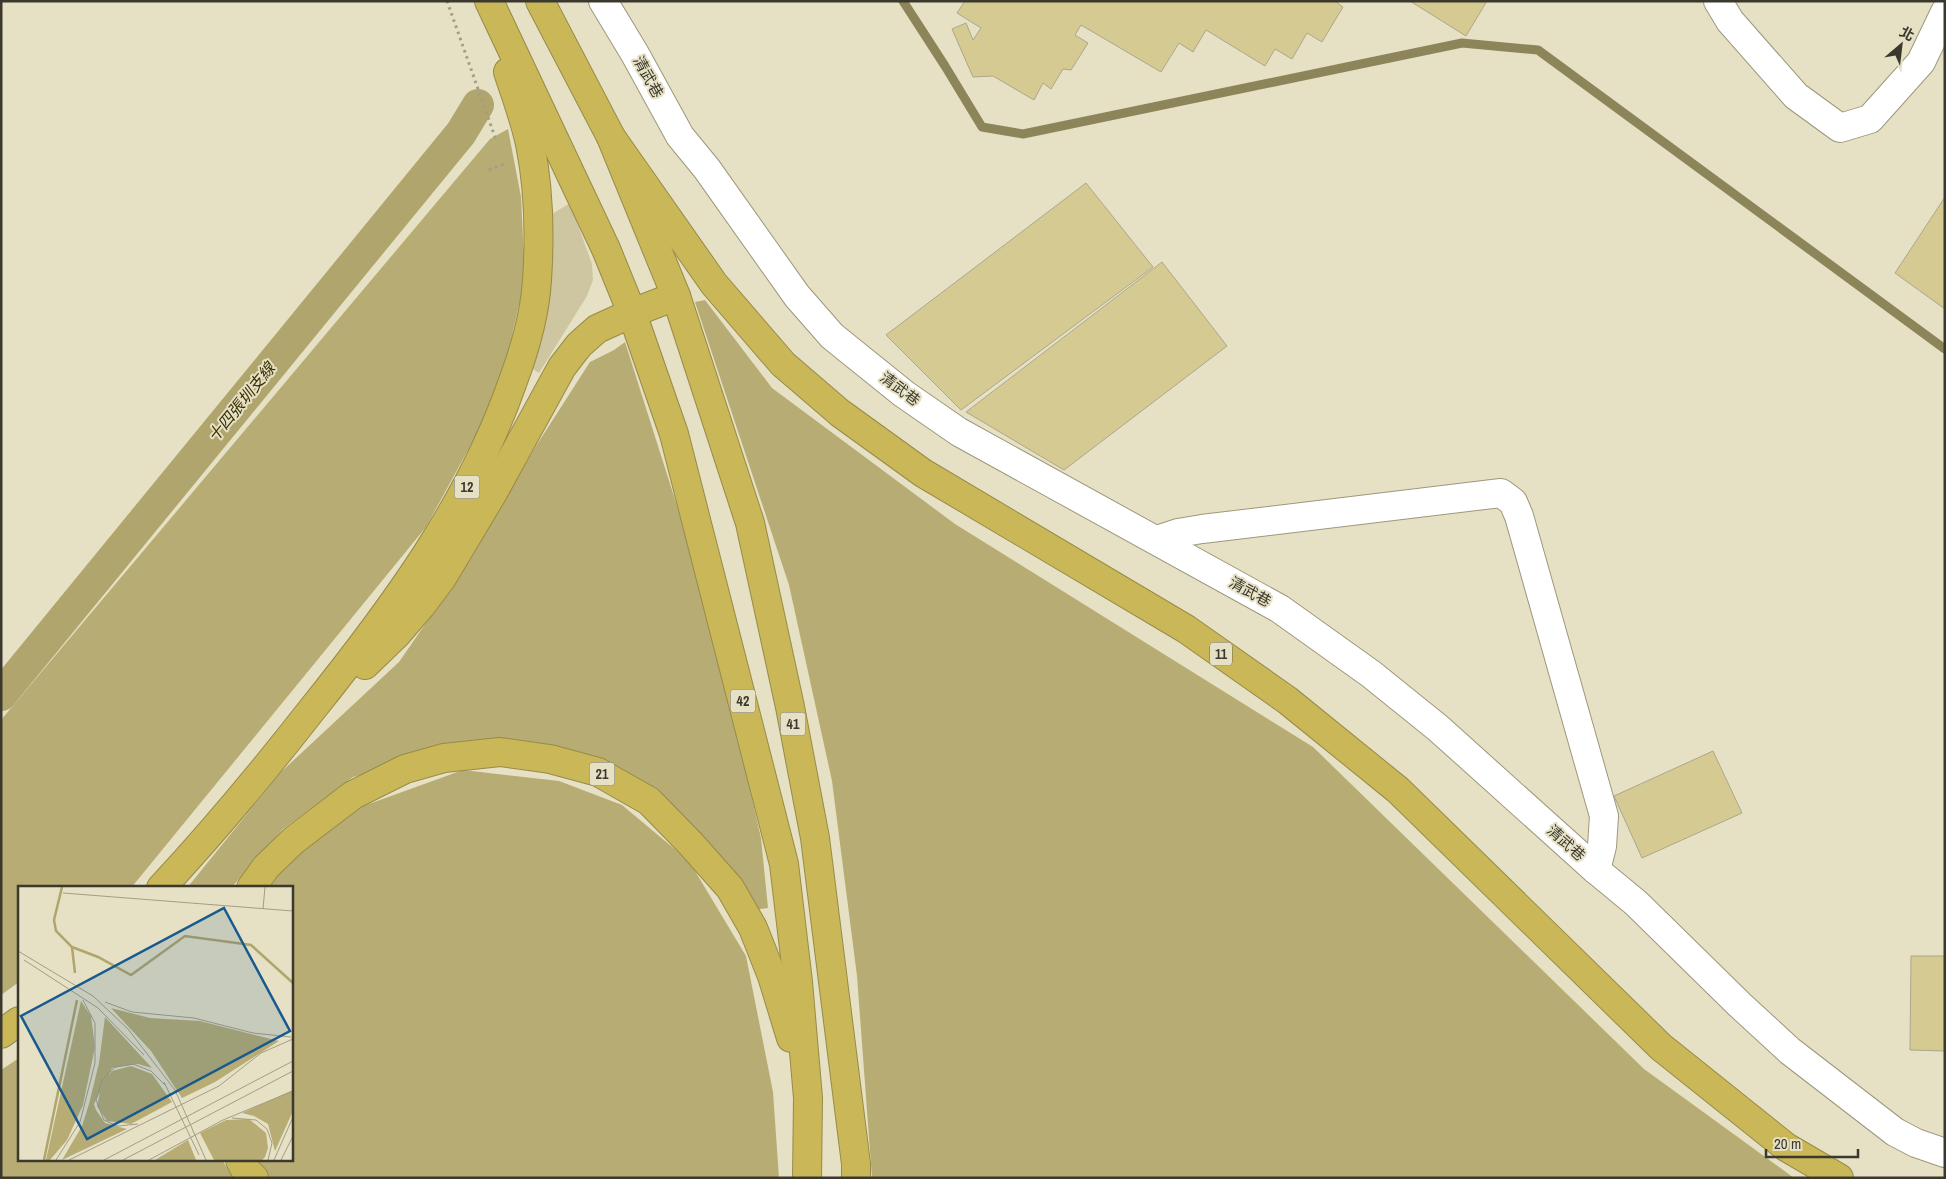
<svg xmlns="http://www.w3.org/2000/svg" width="1946" height="1179" viewBox="0 0 1946 1179" font-family="'Archivo Narrow','Noto Sans TC',sans-serif">
  <style>
    .green { fill: #cdc6a0 }
    .forest { fill: #b7ac74 }
    .lines { fill: none; stroke-linecap: round; stroke-linejoin: round }
    .stream { stroke: #8d855a; stroke-width: 9 }
    .canal { stroke: #b0a56d; stroke-width: 32 }
    .building { fill: #d5ca91; stroke: #aca78d }
    .minor-casing { stroke: #9d987d; stroke-width: 30 }
    .highway-casing { stroke: #978b49; stroke-width: 30 }
    .path { stroke: #a29d88; stroke-width: 3; stroke-dasharray: 2.5 4; stroke-linecap: butt }
    .minor { stroke: #fff; stroke-width: 28 }
    .highway { stroke: #c9b758; stroke-width: 28 }
    .labels { text-anchor: middle; stroke-width: 4; stroke-linejoin: round; paint-order: stroke }
    .shield { fill: #e6e0c4; stroke: #6e6b5b; stroke-width: 1 }
    .shield-label { font-size: 14px; font-weight: bold; fill: #3b392e }
    .street-label { font-size: 15px; fill: #3b392e; stroke: #e6e0c4 }
    .water-label { font-size: 16px; font-style: italic; fill: #393000; stroke: #e6e0c4 }
    .inset-river { fill: none; stroke: #b0a56d; stroke-width: 2.5 }
    .inset-road { fill: none; stroke: #a29d88; stroke-width: 1 }
    .view { fill: #18598e; fill-opacity: 0.15; stroke: #18598e; stroke-width: 2.5 }
    .inset-edge { fill: none; stroke: #3b392e; stroke-width: 2.5 }
  </style>
  <rect width="100%" height="100%" fill="#e6e0c4"/>
  <path class="green" d="M570,203L592,264L593,280L587,296L539,373L531,368L552,214Z"/>
  <g class="forest">
    <path d="M508,129L521,197L525,278L499,393L426,527L131,888H19V982L1,995V720L490,139Z"/>
    <path d="M705,300L772,388L955,524L1313,747L1644,1069L1794,1178H872L857,976L832,781L789,585L695,302Z"/>
    <path d="M625,342L705,594L761,838L768,908L754,910L589,766L471,745L353,777L283,829L231,888H187L281,772L399,662L473,555L536,446L590,362L614,350Z"/>
    <path d="M463,770L559,781L622,805L689,861L746,956L773,1092L779,1178H269L261,1172L252,1160H291V888H255L344,813Z"/>
    <path d="M19,1058V1160H222L234,1178H1V1070Z"/>
  </g>
  <g class="lines">
    <path class="stream" d="M903,1L945,66L982,127L1023,134L1462,43L1538,50L1945,349"/>
    <path class="canal" d="M1,695L461,133L478,105"/>
  </g>
  <g class="building">
    <path d="M965,1H1335L1343,7L1322,42L1307,33L1292,59L1275,49L1265,66L1206,30L1193,52L1179,43L1161,72L1081,25L1075,35L1088,43L1071,70L1063,69L1051,89L1043,83L1034,100L993,76L973,77L952,29L966,23L973,40L981,28L957,13Z"/>
    <path d="M1410,1H1487L1466,36Z"/>
    <path d="M1086,183L1153,267L961,410L886,335Z"/>
    <path d="M1945,197V309L1895,273Z"/>
    <path d="M1162,262L1227,346L1064,470L966,412Z"/>
    <path d="M1713,751L1742,813L1642,858L1614,796Z"/>
    <path d="M1911,956H1945V1051L1910,1050Z"/>
  </g>
  <g class="lines">
    <g class="minor-casing">
      <g id="minor">
        <path d="M603,1L635,54L680,136L707,169L797,296L832,336L904,394L959,432L1280,609L1371,674L1438,728L1596,870L1636,903L1740,1005L1790,1051L1895,1132L1916,1143L1945,1153"/>
        <path d="M1718,1L1730,21L1796,96L1840,128L1870,119L1921,62L1945,12"/>
        <path d="M1157,540L1178,533L1202,529L1501,493L1513,502L1519,516L1604,816L1602,846L1596,870"/>
      </g>
    </g>
    <g class="highway-casing">
      <g id="highway">
        <path d="M489,1L606,249L632,313L674,434L784,864L798,982L808,1098L807,1178"/>
        <path d="M540,1L611,137L676,296L750,523L790,707L815,838L856,1164V1178"/>
        <path d="M611,137L714,284L783,364L840,413L923,473L1186,629L1287,700L1398,790L1661,1047L1786,1147L1839,1178"/>
        <path d="M365,665L397,634L421,606L442,578L494,491L562,367L579,345L597,329L632,313L676,296"/>
        <path d="M161,888C213,832 263,772 310,712C392,610 470,505 513,381C525,349 535,314 537,280C540,235 539,188 530,144C525,120 516,96 508,72"/>
        <path d="M251,888L266,867L294,840L353,795L405,769L444,758L500,752L550,759L598,772L649,801L691,844L730,888L753,928L772,976L791,1038"/>
        <path d="M1,1034L19,1021"/>
        <path d="M240,1160L244,1168L254,1178"/>
      </g>
    </g>
    <g class="path">
      <path d="M447,1L496,140"/>
      <path d="M489,170L504,164"/>
    </g>
    <use href="#minor" class="minor"/>
    <use href="#highway" class="highway"/>
  </g>
  <g class="labels">
    <g class="shield">
      <rect x="454.5" y="475.5" width="25" height="23" rx="4"/>
      <rect x="1210" y="642.5" width="22" height="23" rx="4"/>
      <rect x="730.5" y="689.5" width="25" height="23" rx="4"/>
      <rect x="780.5" y="712.5" width="25" height="23" rx="4"/>
      <rect x="589.5" y="762.5" width="25" height="23" rx="4"/>
    </g>
    <g class="shield-label">
      <text x="467" y="492">12</text>
      <text x="1221" y="659">11</text>
      <text x="743" y="706">42</text>
      <text x="793" y="729">41</text>
      <text x="602" y="779">21</text>
    </g>
    <g class="street-label">
      <text transform="translate(648 77) rotate(61)" y="5">清武巷</text>
      <text transform="translate(900 389) rotate(37)" y="5">清武巷</text>
      <text transform="translate(1250 592) rotate(29)" y="5">清武巷</text>
      <text transform="translate(1566 843) rotate(42)" y="5">清武巷</text>
    </g>
    <g class="water-label">
      <text transform="translate(241 402) rotate(-51)" y="6">十四張圳支線</text>
    </g>
  </g>
  <g transform="translate(18 886)">
    <rect width="275" height="275" fill="#e6e0c4"/>
    <path d="M63,115L73,130L77,161L65,219L49,254L32,274H28ZM93,122L132,132L182,135L261,155L197,196L164,212L133,165ZM87,131L134,182L120,178L94,182L76,218L78,224L87,237L109,243L44,274L64,240L71,218L81,177ZM113,180L134,188L154,216L113,238L89,235L79,220L84,196L94,185ZM275,204V225L257,265L250,238L236,230L224,227ZM231,233L248,247L250,262L247,271L244,274H196L182,247L208,234ZM170,254L178,274H137Z" fill="#b7ac74"/>
    <path class="inset-river" d="M44,1L36,34L38,45L54,61L57,87M54,61L80,71L113,89L167,50L233,59L275,97M26,274L59,114"/>
    <path class="inset-road" d="M45,7L275,25M245,23L247,1M0,65L75,110L110,143L157,204L188,274M6,74L80,122L126,169M87,116L114,126L176,132L235,147L273,151M146,196L181,269M214,232L238,234L249,243L254,257L250,274M120,238L99,240L86,234L78,214L84,194L97,181L115,178L133,185L147,199M38,274L62,236L77,177V137L65,114M51,274L201,200L243,167L275,153M86,274L275,175M105,274L275,185M131,274L205,234L275,205M256,274L275,231M263,274L275,250"/>
    <path class="view" d="M206,22L272,145L69,253L3,130Z"/>
    <rect width="275" height="275" class="inset-edge"/>
  </g>
  <rect width="1946" height="1179" fill="none" stroke="#3b392e" stroke-width="5"/>
  <g transform="translate(1901 45) rotate(28)" stroke="#e6e0c4" stroke-width="4" paint-order="stroke">
  <path d="M0-4L9 19L0 12L-9 19Z" fill="#3b392e"/>
  <text y="-8" font-size="14" font-weight="bold" text-anchor="middle" fill="#3b392e">北</text>
  </g>
  <path d="M1766 1149v8h92v-8" fill="none" stroke="#3b392e" stroke-width="2.5"/>
  <text x="1774" y="1149" font-size="15" fill="#3b392e" stroke="#e6e0c4" stroke-width="4" paint-order="stroke">20 m</text>
</svg>
